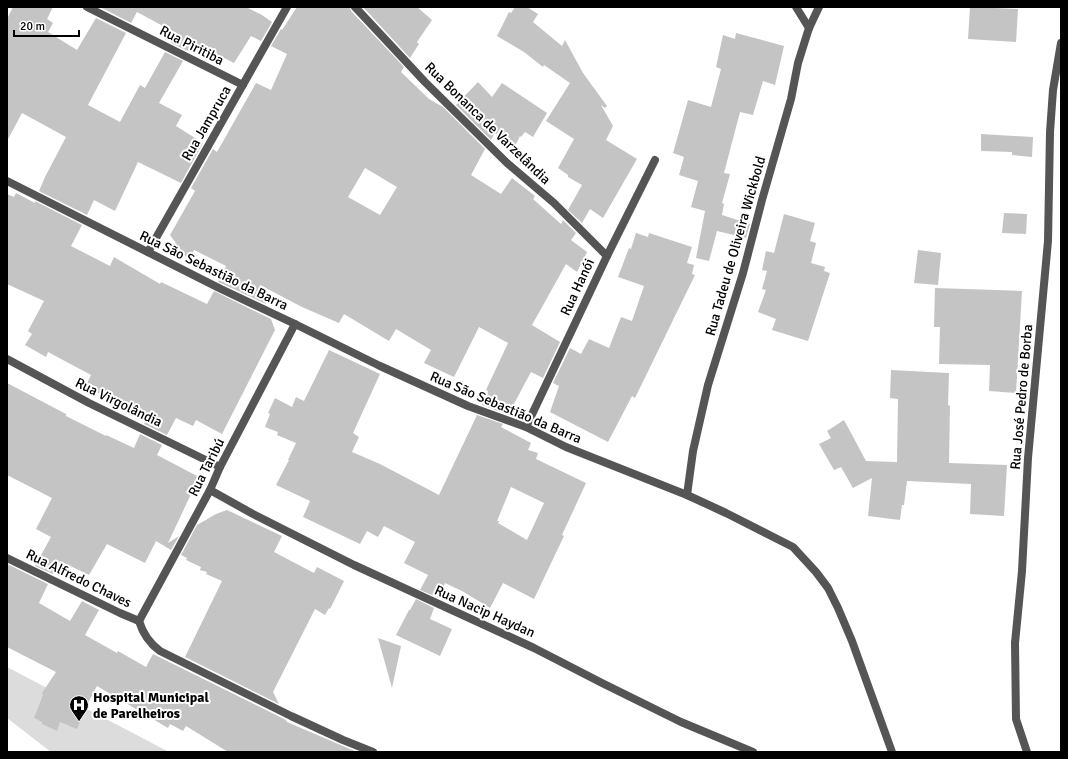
<svg xmlns="http://www.w3.org/2000/svg" width="1068" height="759" viewBox="0 0 1068 759" font-family="Signika,sans-serif">
  <style>
    .green { fill: #dcdcdc }
    .building { fill: #c4c4c4; fill-rule: evenodd }
    .lines { fill: none; stroke-linecap: round; stroke-linejoin: round }
    .minor { stroke: #555; stroke-width: 8 }
    .labels { text-anchor: middle; stroke-width: 4; stroke-linejoin: round; paint-order: stroke }
    .street-label { font-size: 14px; fill: #000; stroke: #fff }
    .poi-label { font-size: 14px; font-weight: bold; fill: #000; stroke: #fff; text-anchor: start }
  </style>
  <rect width="100%" height="100%" fill="#fff"/>
  <path class="green" d="M7,667L169,752H51L7,718Z"/>
  <g class="building">
    <path d="M13,7H53L47,19L53,23L48,32L77,50L96,18L126,33L88,105L120,122L140,85L145,88L165,52L183,61L159,103L182,115L176,126L203,143L181,183L138,162L115,211L94,200L87,215L39,191L45,177L66,137L22,113L7,141V19Z"/>
    <path d="M102,7H246L262,15L272,22L261,41L251,36L234,63L193,42L188,51L171,43L176,33L137,12L131,23L102,8Z"/>
    <path d="M297,7H350L351,11L404,67L401,72L429,99L443,107L485,149L471,175L501,194L512,178L535,196L533,199L561,224L563,220L576,233L571,240L587,252L577,272L566,264L532,325L560,342L543,378L531,372L508,415L482,405L488,391L486,390L508,343L479,327L454,377L424,363L431,350L396,329L389,341L344,314L339,323L302,307L260,285L266,304L223,284L218,282L226,266L194,250L189,261L170,235L195,191L191,188L213,149L217,152L256,83L271,90L287,54L271,46L281,29L282,30ZM365,168L397,187L380,215L348,197Z"/>
    <path d="M363,7H417L432,20L417,42L419,44L410,58Z"/>
    <path d="M515,7H527L538,14L533,22L562,46L565,40L583,73L607,106L605,108L601,105L613,126L606,140L637,159L603,218L590,209L582,223L568,210L582,185L568,177V175L558,168L574,139L546,121L570,83L544,65L543,67L524,52L497,36L509,12L511,13Z"/>
    <path d="M970,7L1018,9L1016,42L968,39Z"/>
    <path d="M736,33L784,46L775,85L763,81L753,115L740,112L724,173L730,174L722,203L724,204L722,215L750,224L746,238L717,231L709,261L696,258L705,211L691,207L698,181L679,175L684,157L673,153L688,100L711,107L721,69L716,67L723,35L735,39Z"/>
    <path d="M478,82L492,97L502,83L547,113L533,137L525,132L521,137L520,136L514,148L495,133L491,140L456,105Z"/>
    <path d="M981,134L1033,137L1032,157L1012,155V152L981,151Z"/>
    <path d="M16,193L35,203V201L82,225L71,246L110,266L114,257L160,284L161,282L207,304L214,291L271,319L275,330L222,434L196,420L193,426L176,418L167,435L144,424L148,415L89,389V387L86,385L91,375L48,352L46,357L25,345L32,334L28,331L44,301L7,284V194L14,197Z"/>
    <path d="M1004,213L1027,214L1026,234L1002,233Z"/>
    <path d="M784,214L815,223L810,241L816,243L811,263L825,267L824,271L830,273L808,341L772,330L776,319L758,312L766,290L762,289L767,271L762,270L766,251L774,253Z"/>
    <path d="M636,233L648,237L649,233L692,247L687,263L694,265L692,274L695,275L635,398L632,396L608,442L550,412L559,386L553,383L570,348L581,354L589,339L609,348L621,317L632,321L644,286L618,277L629,248L631,249Z"/>
    <path d="M918,250L941,253L938,285L914,283Z"/>
    <path d="M935,288L1022,291L1016,393L989,391L990,365L939,364L940,327H934Z"/>
    <path d="M329,350L380,374L353,433L359,437L352,452L380,464L439,495L477,415L503,424L501,427L531,443L528,450L538,453L536,459L586,483L562,535L564,536L534,599L503,583L490,608L462,591L445,583L439,598L420,590L428,575L404,563L415,542L384,526L378,537L367,531L360,544L303,517L310,501L276,485L289,460H288L296,443L277,435L278,432L265,427L270,414L268,413L275,398L292,407L296,397L304,401ZM511,487L544,503L527,540L498,523L499,521H497Z"/>
    <path d="M891,370L949,373L948,405L950,406L949,463L1007,465L1004,516L970,514L971,484L907,481L904,505H902L900,520L868,516L872,478L853,488L841,467L834,470L819,444L831,438L827,431L844,420L866,461L897,462L898,399L890,398Z"/>
    <path d="M7,383L66,414V416L106,436V435L134,448L140,434L162,445L157,455L199,477L168,543L179,536L171,550L156,541L145,563L107,544L89,575L60,561L53,574L35,566L51,537L36,529L52,498L7,475Z"/>
    <path d="M227,510L282,536L274,552L314,573L317,567L344,581L330,609L329,608L325,615L315,609L273,692L279,704L185,657L222,581L206,574L207,572L200,570L201,567L186,560L187,558L181,555L197,525L216,514Z"/>
    <path d="M7,564L48,584L39,603L70,621L82,601L99,610L85,635L117,653L118,651L146,667L153,654L286,720L287,722L357,752H228L186,726L183,731L170,724L168,728L97,686L88,703L77,729L60,722L57,731L42,724V722L34,718L43,695L42,693L56,672L7,647Z"/>
    <path d="M416,599L434,608L430,619L452,629L440,656L396,635L409,610H410Z"/>
    <path d="M378,638L401,646L392,688Z"/>
  </g>
  <g class="lines">
    <g class="minor">
      <path d="M87,7L243,85"/>
      <path d="M355,7L425,82L507,163L554,203L607,256"/>
      <path d="M796,7L809,28"/>
      <path d="M7,181L221,289L295,324L380,366L468,406L526,427L566,447L687,495L726,513L793,547L816,572L828,588L838,608L852,641L892,752"/>
      <path d="M148,252L287,7"/>
      <path d="M7,359L89,403L220,467"/>
      <path d="M526,427L607,256L655,160"/>
      <path d="M210,490L253,514L354,565L534,648L602,683L681,722L753,752"/>
      <path d="M687,495L693,451L708,385L743,273L762,200L791,99L798,63L809,28L819,7"/>
      <path d="M7,558L120,613L139,621"/>
      <path d="M139,621L210,490L220,467L295,324"/>
      <path d="M139,621C143,634 149,643 160,651L291,716L343,740L373,752"/>
      <path d="M1027,752L1016,719L1015,643L1022,571L1028,458L1048,241L1050,132L1053,90L1061,43"/>
    </g>
  </g>
  <defs>
    <g id="hospital-pin" transform="scale(1)"><path d="M0 17L-7.5 6A9.5 9.5 0 1 1 7.5 6Z" fill="#000" stroke="#fff"/><path d="M-5-5h3v3.5h4V-5h3V5h-3V1.5h-4V5h-3Z" fill="#fff"/></g>
  </defs>
  <g fill-rule="evenodd">
    <use href="#hospital-pin" x="79" y="705"/>
  </g>
  <g class="labels">
    <g class="street-label">
      <text transform="translate(192 45) rotate(27)" y="5">Rua Piritiba</text>
      <text transform="translate(206 123) rotate(-60)" y="5">Rua Jampruca</text>
      <text transform="translate(488 123) rotate(44)" y="5">Rua Bonanca de Varzelândia</text>
      <text transform="translate(735 246) rotate(-74)" y="5">Rua Tadeu de Oliveira Wickbold</text>
      <text transform="translate(214 270) rotate(26)" y="5">Rua São Sebastião da Barra</text>
      <text transform="translate(577 287) rotate(-65)" y="5">Rua Hanói</text>
      <text transform="translate(1021 397) rotate(-85)" y="5">Rua José Pedro de Borba</text>
      <text transform="translate(119 402) rotate(26)" y="5">Rua Virgolândia</text>
      <text transform="translate(506 407) rotate(23)" y="5">Rua São Sebastião da Barra</text>
      <text transform="translate(206 467) rotate(-63)" y="5">Rua Taribú</text>
      <text transform="translate(79 578) rotate(26)" y="5">Rua Alfredo Chaves</text>
      <text transform="translate(485 611) rotate(24)" y="5">Rua Nacip Haydan</text>
    </g>
    <g class="poi-label">
      <text x="93" y="702">Hospital Municipal<tspan x="93" dy="16">de Parelheiros</tspan></text>
    </g>
  </g>
  <rect width="1068" height="759" fill="none" stroke="#000000" stroke-width="16"/>
  <path d="M14 30v6h65v-6" fill="none" stroke="#000000" stroke-width="2"/>
  <text x="20" y="30" font-size="12" fill="#000000" stroke="#ffffff" stroke-width="3" paint-order="stroke">20 m</text>
</svg>
